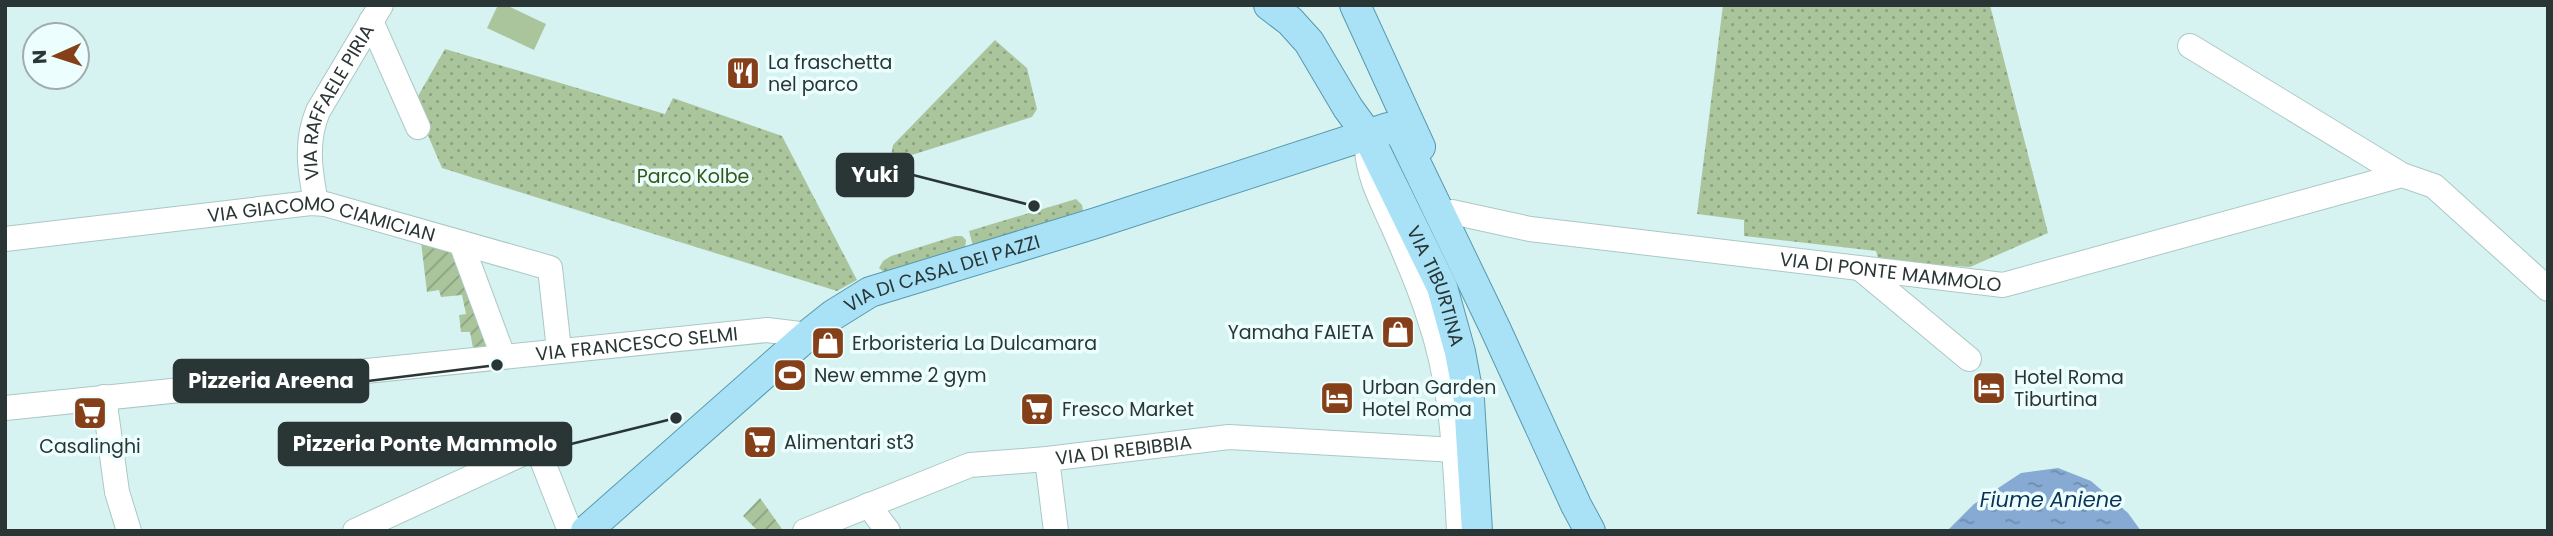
<svg xmlns="http://www.w3.org/2000/svg" width="2553" height="536" viewBox="0 0 2553 536" font-family="Poppins,sans-serif">
  <style>
    .grass { fill: url(#grass-dots) }
    .garden { fill: url(#garden-furrows) }
    .pitch { fill: #aac59c }
    .water { fill: url(#water-ripples) }
    .lines { fill: none; stroke-linecap: round; stroke-linejoin: round }
    .minor-casing { stroke: #abc8c6; stroke-width: 26 }
    .major-casing { stroke: #5799af; stroke-width: 32 }
    .minor { stroke: #fff; stroke-width: 24 }
    .major { stroke: #a9e2f6; stroke-width: 30 }
    .labels { text-anchor: middle; stroke-width: 7; stroke-linejoin: round; paint-order: stroke }
    .poi-label { font-size: 19px; fill: #2a3635; stroke: #ecfefd; text-anchor: start }
    .street-label { font-size: 19px; fill: #2a3635; stroke: #ecfefd }
    .park-label { font-size: 19px; fill: #325717; stroke: #ecfefd }
    .water-label { font-size: 21px; font-style: italic; fill: #0b3259; stroke: #ecfefd }
    .leader { fill: none; stroke: #2a3635; stroke-width: 2.5 }
    .callout-dot { fill: #2a3635; stroke: #ecfefd; stroke-width: 2.5 }
    .callout { fill: #2a3635; stroke: #2a3635; stroke-width: 2.5 }
    .callout-label { font-size: 21px; text-anchor: middle; font-weight: bold; fill: #fff }
  </style>
  <defs>
    <pattern id="grass-dots" width="8" height="8" patternUnits="userSpaceOnUse" patternTransform="scale(1.75)"><rect width="8" height="8" fill="#aac59c"/><path d="M2 2h.1M6 6h.1" fill="none" stroke="#8ba180" stroke-width="1.8" stroke-linecap="round"/></pattern>
    <pattern id="garden-furrows" width="10" height="10" patternUnits="userSpaceOnUse" patternTransform="scale(1.75)"><rect width="10" height="10" fill="#aac59c"/><path d="M-1 1l2-2M0 10L10 0M9 11l2-2" fill="none" stroke="#8ba180"/></pattern>
    <pattern id="water-ripples" width="26" height="14" patternUnits="userSpaceOnUse" patternTransform="scale(1.75)"><rect width="26" height="14" fill="#86aad3"/><path d="M2 4q2-2 4 0t4 0M15 11q2-2 4 0t4 0" fill="none" stroke="#6e8bac"/></pattern>
  </defs>
  <rect width="100%" height="100%" fill="#d6f3f2"/>
  <g class="grass">
    <path d="M1723,5H1990L2048,233L1970,267L1879,261L1876,251L1744,236V220L1697,214Z"/>
    <path d="M995,40L1027,68L1037,109L1032,117L896,160L891,156L893,145Z"/>
    <path d="M445,49L665,114L673,98L782,136L857,280L837,291L442,168L414,103Z"/>
    <path d="M1076,199L1082,205L1083,211L1077,215L973,246L969,231Z"/>
    <path d="M955,236H962L966,240L965,249L888,272H884L879,268L883,261L891,256Z"/>
  </g>
  <g class="garden">
    <path d="M421,242L456,252L494,346L473,348L470,332H461L459,315L466,314L462,295L441,297L439,290L427,292Z"/>
    <path d="M760,498L782,529L758,531L743,516Z"/>
  </g>
  <path class="pitch" d="M498,5H506L546,24L534,50L487,28Z"/>
  <path class="water" d="M2058,468L2091,481L2128,513L2141,531H1947L1974,504L2021,473Z"/>
  <g class="lines">
    <g class="minor-casing">
      <g id="minor">
        <path d="M371,21L418,127"/>
        <path d="M2190,46L2402,175L2434,186L2548,289"/>
        <path d="M1367,148C1368,175 1381,200 1392,224C1405,254 1418,283 1428,314C1453,385 1455,457 1459,531"/>
        <path id="s1" d="M316,203C310,171 305,142 318,111L381,5"/>
        <path id="s2" d="M1452,212L1530,229L2003,285L2402,175"/>
        <path id="s3" d="M5,239L311,203L325,204L550,268L559,350"/>
        <path d="M461,243L503,356"/>
        <path d="M1862,270L1969,359"/>
        <path d="M104,397L117,492L129,531"/>
        <path id="s4" d="M5,408L767,330L808,335"/>
        <path d="M1047,459L1056,531"/>
        <path d="M868,505L888,531"/>
        <path d="M355,531L537,447L570,531"/>
        <path id="s5" d="M805,531L970,465L1047,459L1229,437L1455,450"/>
      </g>
    </g>
    <g class="major-casing">
      <g id="major">
        <path id="s6" d="M1269,5L1290,21L1309,42L1348,108L1367,134L1442,287L1460,352L1469,400L1477,531"/>
        <path d="M1355,5L1420,147"/>
        <path id="s7" d="M586,531L808,335L833,315L870,292L1096,223L1388,128L1395,129L1403,137L1495,328L1576,505L1590,531"/>
      </g>
    </g>
    <use href="#minor" class="minor"/>
    <use href="#major" class="major"/>
  </g>
  <defs>
    <g id="restaurant-square" transform="scale(1.75)"><rect x="-9" y="-9" width="18" height="18" rx="4" fill="#864019" stroke="#ecfefd"/><path d="M-5-6h1v4h1v-4h1v4h1v-4h1v5L-1.5 .5V6h-2V.5L-5-1ZM5-6V6H3V1.5H1.5Q1.5-4 5-6Z" fill="#fff"/></g>
    <g id="shop-square" transform="scale(1.75)"><rect x="-9" y="-9" width="18" height="18" rx="4" fill="#864019" stroke="#ecfefd"/><path d="M-5-2.5h2.3a2.7 3.5 0 0 1 5.4 0H5L5.5 6h-11ZM-1.5-2.5h3a1.5 2.3 0 0 0-3 0Z" fill="#fff"/></g>
    <g id="stadium-square" transform="scale(1.75)"><rect x="-9" y="-9" width="18" height="18" rx="4" fill="#864019" stroke="#ecfefd"/><path d="M0-5a6.5 5 0 1 0 0 10a6.5 5 0 1 0 0-10ZM-3.5-1.8h7v3.6h-7Z" fill="#fff"/></g>
    <g id="hotel-square" transform="scale(1.75)"><rect x="-9" y="-9" width="18" height="18" rx="4" fill="#864019" stroke="#ecfefd"/><path d="M-6-4.5h1.5V1H6V5H4.5V3h-9V5H-6ZM-4 0a1.8 1.8 0 1 1 3.6 0ZM.5 0V-2.5h3Q6-2.5 6 0Z" fill="#fff"/></g>
    <g id="supermarket-square" transform="scale(1.75)"><rect x="-9" y="-9" width="18" height="18" rx="4" fill="#864019" stroke="#ecfefd"/><path d="M-6-5.5h2.5l.6 2H6L4.5 2H-2.5L-4.4-4H-6ZM-1.5 3.2a1.3 1.3 0 1 0 .1 0ZM3 3.2a1.3 1.3 0 1 0 .1 0Z" fill="#fff"/></g>
  </defs>
  <g fill-rule="evenodd">
    <use href="#restaurant-square" x="743" y="73"/>
    <use href="#shop-square" x="1398" y="332"/>
    <use href="#shop-square" x="828" y="343"/>
    <use href="#stadium-square" x="790" y="375"/>
    <use href="#hotel-square" x="1989" y="388"/>
    <use href="#hotel-square" x="1337" y="398"/>
    <use href="#supermarket-square" x="1037" y="409"/>
    <use href="#supermarket-square" x="90" y="413"/>
    <use href="#supermarket-square" x="760" y="442"/>
  </g>
  <g class="labels">
    <g class="poi-label">
      <text x="768" y="69">La fraschetta<tspan x="768" dy="22">nel parco</tspan></text>
      <text x="1374" y="339" text-anchor="end">Yamaha FAIETA</text>
      <text x="852" y="350">Erboristeria La Dulcamara</text>
      <text x="814" y="382">New emme 2 gym</text>
      <text x="2014" y="384">Hotel Roma<tspan x="2014" dy="22">Tiburtina</tspan></text>
      <text x="1362" y="394">Urban Garden<tspan x="1362" dy="22">Hotel Roma</tspan></text>
      <text x="1062" y="416">Fresco Market</text>
      <text x="784" y="449">Alimentari st3</text>
      <text x="90" y="453" text-anchor="middle">Casalinghi</text>
    </g>
    <g class="street-label">
      <text dy="7" stroke="none"><textPath href="#s1" startOffset="108">VIA RAFFAELE PIRIA</textPath></text>
      <text dy="7" stroke="none"><textPath href="#s3" startOffset="320">VIA GIACOMO CIAMICIAN</textPath></text>
      <text dy="7" stroke="none"><textPath href="#s2" startOffset="443">VIA DI PONTE MAMMOLO</textPath></text>
      <text dy="7" stroke="none"><textPath href="#s7" startOffset="446">VIA DI CASAL DEI PAZZI</textPath></text>
      <text dy="7" stroke="none"><textPath href="#s6" startOffset="331">VIA TIBURTINA</textPath></text>
      <text dy="7" stroke="none"><textPath href="#s4" startOffset="635">VIA FRANCESCO SELMI</textPath></text>
      <text dy="7" stroke="none"><textPath href="#s5" startOffset="332">VIA DI REBIBBIA</textPath></text>
    </g>
    <g class="park-label">
      <text x="693" y="183">Parco Kolbe</text>
    </g>
    <g class="water-label">
      <text x="2051" y="507">Fiume Aniene</text>
    </g>
  </g>
  <path class="leader" d="M1034 206L913 175M497 365L368 381M676 418L571 444"/>
  <g class="callout-dot">
    <circle cx="1034" cy="206" r="7"/>
    <circle cx="497" cy="365" r="7"/>
    <circle cx="676" cy="418" r="7"/>
  </g>
  <g class="callout">
    <rect x="837" y="154" width="76" height="42" rx="7"/>
    <rect x="174" y="360" width="194" height="42" rx="7"/>
    <rect x="279" y="423" width="292" height="42" rx="7"/>
  </g>
  <g class="callout-label">
    <text x="875" y="182">Yuki</text>
    <text x="271" y="388">Pizzeria Areena</text>
    <text x="425" y="451">Pizzeria Ponte Mammolo</text>
  </g>
  <rect width="2553" height="536" fill="none" stroke="#2a3635" stroke-width="14"/>
  <g transform="translate(56 56) rotate(267)"><circle r="33" fill="#ecfefd" stroke="#9eaead" stroke-width="2"/>
  <path d="M0-5L12 26L0 18L-12 26Z" fill="#864019"/>
  <text y="-10" font-size="19" font-weight="bold" text-anchor="middle" fill="#2a3635">N</text>
  </g>
</svg>
